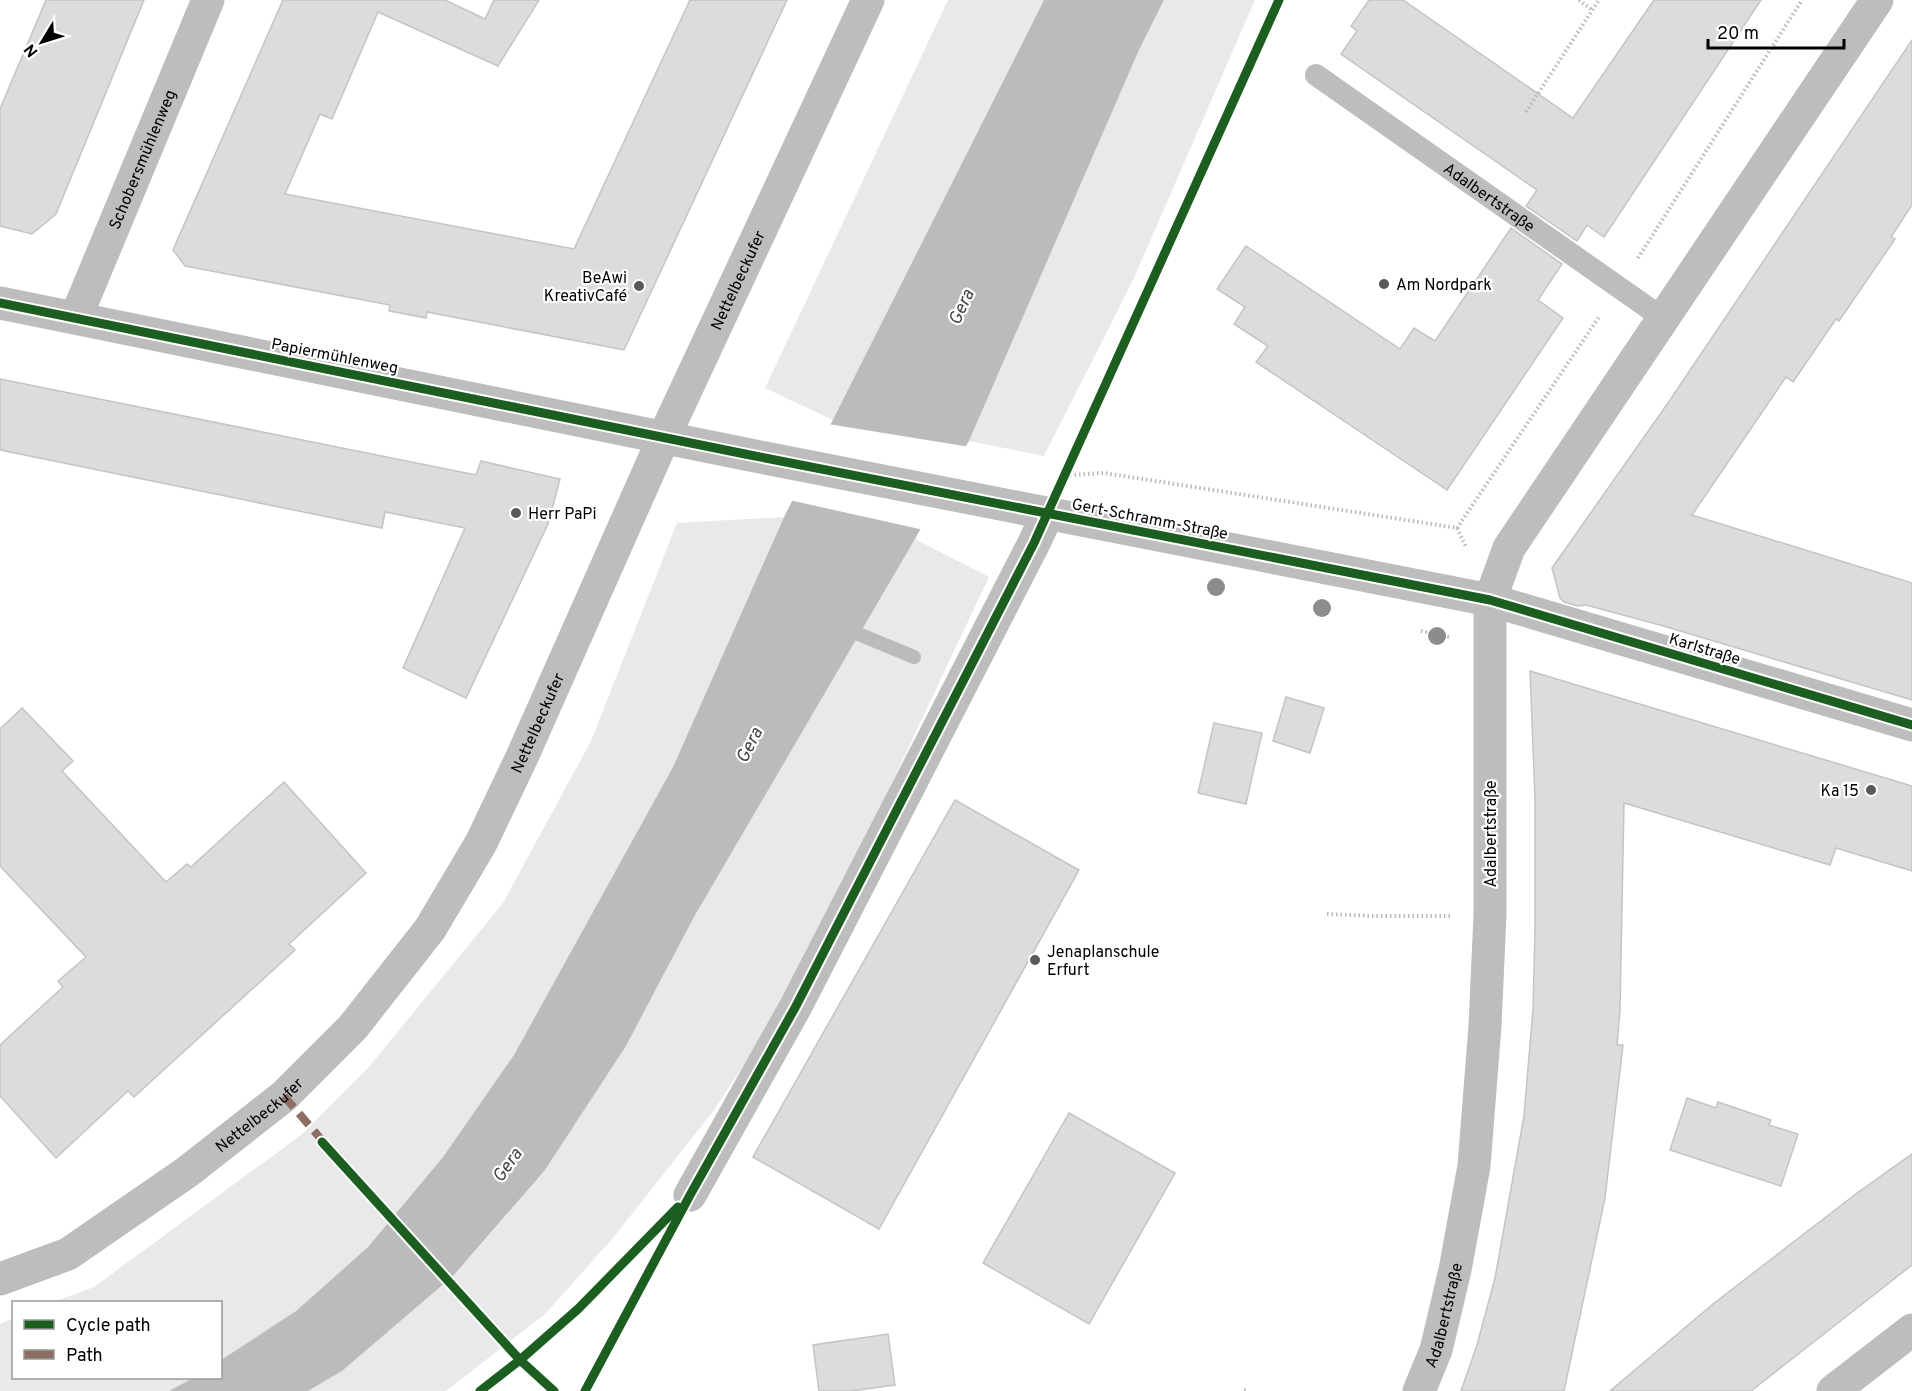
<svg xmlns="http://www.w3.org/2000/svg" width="1912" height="1391" viewBox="0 0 1912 1391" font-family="Overpass,sans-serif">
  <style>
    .green { fill: #e9e9e9 }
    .water { fill: #bbb }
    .pier { fill: #fff }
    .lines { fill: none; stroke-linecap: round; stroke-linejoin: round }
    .stream { stroke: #bbb; stroke-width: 14 }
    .building { fill: #dcdcdc; stroke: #c4c4c4; stroke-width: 1.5 }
    .path { stroke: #b8b8b8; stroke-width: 4; stroke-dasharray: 1.5 3; stroke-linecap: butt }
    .service { stroke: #bdbdbd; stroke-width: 22 }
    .minor { stroke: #bdbdbd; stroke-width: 33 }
    .quiet { stroke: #8d6e63; stroke-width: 8; stroke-dasharray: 15 8; stroke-linecap: butt }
    .cycleway-casing { stroke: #fff; stroke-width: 13 }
    .cycleway { stroke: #1b5e20; stroke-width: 9 }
    .tree { fill: #8c8c8c }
    .poi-dot { fill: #595959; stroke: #fff; stroke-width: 2 }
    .labels { text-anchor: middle; stroke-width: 4.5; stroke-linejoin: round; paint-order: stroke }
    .street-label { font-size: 16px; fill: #000; stroke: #fff }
    .poi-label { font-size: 16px; fill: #000; stroke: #fff; text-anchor: start }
    .water-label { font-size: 18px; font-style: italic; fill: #3f3f3f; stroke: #fff }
  </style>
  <rect width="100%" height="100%" fill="#fff"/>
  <g class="green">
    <path d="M948,0H1044L833,420L765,388Z"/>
    <path d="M1164,0H1255L1134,278L1044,456L969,441L1139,50Z"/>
    <path d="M784,517L673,767L515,1055L443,1157L368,1247L296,1311L221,1360L220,1302H53L94,1287L301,1135L368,1068L503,903L591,741L677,523Z"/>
    <path d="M915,539L989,577L853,865L777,1015L714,1110L613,1238L545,1314L446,1391H308L342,1371L453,1276L545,1170L626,1046L694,917Z"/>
    <path d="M13,1318L14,1378H193L169,1391H0V1324Z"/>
  </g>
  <path class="water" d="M1044,0H1164L1139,50L969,441L915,539L694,917L626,1046L545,1170L453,1276L342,1371L308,1391H169L193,1378H220L221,1360L296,1311L368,1247L443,1157L514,1055L673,767L784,517Z"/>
  <path class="pier" d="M828,424L970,447L924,530L789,500Z"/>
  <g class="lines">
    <path class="stream" d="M844,628L914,657"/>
  </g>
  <g class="building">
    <path d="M46,0H144L56,214L32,234L0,226V109Z"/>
    <path d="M283,0H445L485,19L494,0H539L498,66L378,12L332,119L320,114L285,194L574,249L690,0H787L624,350L427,312L426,318L389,311L390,305L185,266L173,250Z"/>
    <path d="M1369,0H1403L1573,118L1654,0H1761L1604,237L1587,225L1577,241L1526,206L1537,190L1341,54L1357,31L1351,26Z"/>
    <path d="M1912,40V205L1891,237L1895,239L1839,321L1836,319L1793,382L1786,377L1692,515L1912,583V700L1660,625L1586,605L1578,606L1564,602L1560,598L1552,568L1670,400Z"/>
    <path d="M1511,228L1562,264L1538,300L1563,318L1447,490L1256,362L1268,346L1234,324L1245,307L1217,289L1246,246L1400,349L1414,328L1435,341Z"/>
    <path d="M0,379L476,475L481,461L560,479L548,524L466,698L403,668L465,528L385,512L382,528L0,450Z"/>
    <path d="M1530,671L1912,786V871L1836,848L1830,865L1624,803L1620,1010L1617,1045H1623L1605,1198L1564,1391H1461L1477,1345L1495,1278L1524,1116L1533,1009L1535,932V798Z"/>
    <path d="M1286,697L1324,708L1310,753L1273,741Z"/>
    <path d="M22,708L73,761L62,771L166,882L187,864L191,867L284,782L366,873L289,944L295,950L134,1097L128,1091L56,1158L0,1096V1045L63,987L58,981L86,957L0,866V729Z"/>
    <path d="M1214,723L1262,733L1246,804L1198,793Z"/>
    <path d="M955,800L1079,870L879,1229L753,1157Z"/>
    <path d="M1687,1098L1716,1108L1718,1102L1771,1120L1769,1125L1798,1134L1781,1186L1670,1150Z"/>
    <path d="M1069,1113L1175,1173L1089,1324L983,1263Z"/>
    <path d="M1912,1154V1265L1751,1391H1610L1713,1304L1857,1193Z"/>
    <path d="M888,1334L895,1385L851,1391H819L813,1345Z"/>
  </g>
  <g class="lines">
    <g class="path">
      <path d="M1579,0L1592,10"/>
      <path d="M1526,112L1599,0"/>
      <path d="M1638,258L1802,0"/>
      <path d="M1070,475L1104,473L1457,528L1466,547"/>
      <path d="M1457,528L1599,317"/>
      <path d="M1421,631L1449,637"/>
      <path d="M1327,914L1375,916H1450"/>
      <path d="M1244,1390L1247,1391"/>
    </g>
    <path class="service" id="s1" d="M1316,75L1664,319"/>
    <g class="minor">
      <path d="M0,303L745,454L1490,600L1912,725"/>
      <path id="s2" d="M76,317L208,0"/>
      <path d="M690,1195L796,1006L1034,543L1048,513"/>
      <path id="s3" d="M0,1279L68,1254L187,1172L284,1096L353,1027L430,929L481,843L522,757L664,437L868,0"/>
      <path id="s4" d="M1419,1391L1436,1350L1455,1270L1474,1166L1485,1026L1490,915V600L1509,548L1877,0"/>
      <path d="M1833,1391L1912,1330"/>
    </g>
    <path class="quiet" d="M284,1096L326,1145"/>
    <g class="cycleway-casing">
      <g id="cycleway">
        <path d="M0,303L745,454L1490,600L1912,725"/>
        <path d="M322,1142L520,1360L554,1391"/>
        <path d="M480,1391L520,1360L578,1309L678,1207"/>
        <path d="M585,1391L690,1195L796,1006L1034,543L1279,0"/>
      </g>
    </g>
    <use href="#cycleway" class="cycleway"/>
  </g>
  <g class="tree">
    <circle cx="1216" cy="587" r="9"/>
    <circle cx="1322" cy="608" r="9"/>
    <circle cx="1437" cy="636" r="9"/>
  </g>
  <g class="poi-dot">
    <circle cx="1384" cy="284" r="6"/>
    <circle cx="639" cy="286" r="6"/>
    <circle cx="516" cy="513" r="6"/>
    <circle cx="1871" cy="790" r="6"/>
    <circle cx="1035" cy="960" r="6"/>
  </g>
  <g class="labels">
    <g class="street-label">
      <text dy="6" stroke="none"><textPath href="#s2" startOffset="171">Schobersmühlenweg</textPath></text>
      <text dy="6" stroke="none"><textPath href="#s1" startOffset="212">Adalbertstraße</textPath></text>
      <text dy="6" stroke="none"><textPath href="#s3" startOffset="1281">Nettelbeckufer</textPath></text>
      <text transform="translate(335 355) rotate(11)" y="6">Papiermühlenweg</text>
      <text transform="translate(1150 518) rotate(11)" y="6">Gert-Schramm-Straße</text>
      <text transform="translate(1705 648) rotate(17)" y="6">Karlstraße</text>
      <text dy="6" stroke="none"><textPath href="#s3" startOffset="795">Nettelbeckufer</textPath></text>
      <text transform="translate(1490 834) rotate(-90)" y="6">Adalbertstraße</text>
      <text dy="6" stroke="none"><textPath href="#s3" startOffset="309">Nettelbeckufer</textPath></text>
      <text dy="6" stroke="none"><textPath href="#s4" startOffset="80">Adalbertstraße</textPath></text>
    </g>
    <g class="poi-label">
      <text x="627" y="283" text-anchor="end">BeAwi<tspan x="627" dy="18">KreativCafé</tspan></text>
      <text x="1396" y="290">Am Nordpark</text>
      <text x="528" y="519">Herr PaPi</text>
      <text x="1859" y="796" text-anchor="end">Ka 15</text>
      <text x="1047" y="957">Jenaplanschule<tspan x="1047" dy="18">Erfurt</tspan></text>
    </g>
    <g class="water-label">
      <text transform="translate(961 307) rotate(-65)" y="6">Gera</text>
      <text transform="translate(749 745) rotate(-63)" y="6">Gera</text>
      <text transform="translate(507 1165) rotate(-55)" y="6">Gera</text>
    </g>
  </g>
  <rect x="12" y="1301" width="210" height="78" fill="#ffffff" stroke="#999999" stroke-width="1.5"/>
  <rect x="24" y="1320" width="30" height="9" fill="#1b5e20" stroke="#999999" stroke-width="1.5"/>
  <text x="66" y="1331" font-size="18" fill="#000000">Cycle path</text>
  <rect x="24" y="1350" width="30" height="9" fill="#8d6e63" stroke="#999999" stroke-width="1.5"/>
  <text x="66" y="1361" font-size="18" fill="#000000">Path</text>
  <g transform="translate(42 42) rotate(232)" stroke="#ffffff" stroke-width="4.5" paint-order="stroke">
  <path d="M0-4.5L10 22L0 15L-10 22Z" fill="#000000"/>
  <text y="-9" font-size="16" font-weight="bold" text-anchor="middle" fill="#000000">N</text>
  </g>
  <path d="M1708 39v9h136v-9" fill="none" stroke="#000000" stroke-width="3"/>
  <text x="1717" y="39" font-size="18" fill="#000000" stroke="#ffffff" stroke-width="4.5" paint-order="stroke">20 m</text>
</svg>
